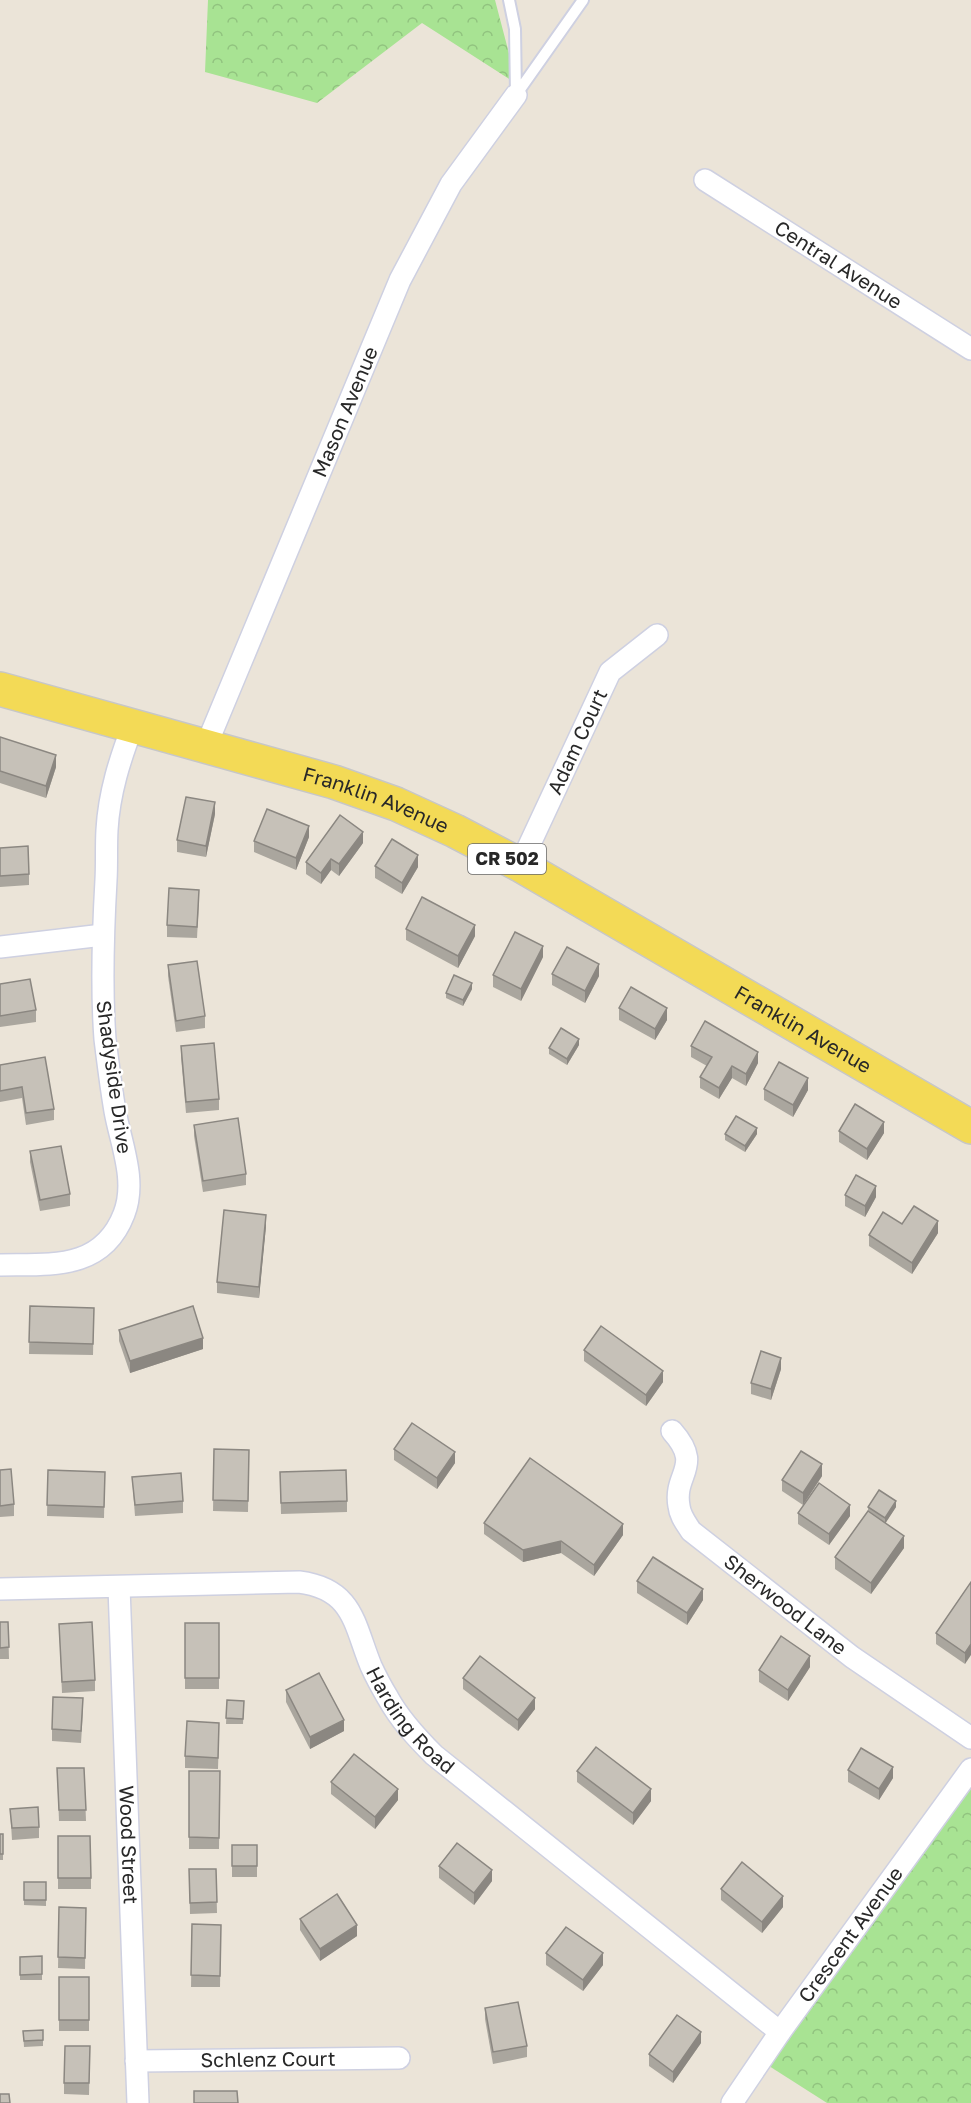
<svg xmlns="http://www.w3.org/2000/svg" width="971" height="2103" viewBox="0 0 971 2103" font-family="'Golos Text',sans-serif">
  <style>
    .forest { fill: url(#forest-crowns) }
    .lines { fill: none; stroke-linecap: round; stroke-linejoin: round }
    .lane-casing { stroke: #ced0e1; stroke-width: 14 }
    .street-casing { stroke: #ced0e1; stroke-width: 24 }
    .primary-casing { stroke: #c7c7c7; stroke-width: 36 }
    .lane { stroke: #fff; stroke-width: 10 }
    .street { stroke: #fff; stroke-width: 21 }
    .primary { stroke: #f3da56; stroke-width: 33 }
    .wall { fill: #aaa69e }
    .shaded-wall { fill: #8b8781 }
    .building { fill: #c6c1b8; stroke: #8b8781; stroke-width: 1.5 }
    .labels { text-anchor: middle; stroke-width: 5; stroke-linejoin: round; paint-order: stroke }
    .shield { fill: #fff; stroke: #686868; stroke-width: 1.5 }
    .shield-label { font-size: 18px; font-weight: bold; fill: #282828 }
    .street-label { font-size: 20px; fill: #282828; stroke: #fff }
  </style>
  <defs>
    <pattern id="forest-crowns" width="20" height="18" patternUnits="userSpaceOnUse" patternTransform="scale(1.5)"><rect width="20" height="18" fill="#a8e393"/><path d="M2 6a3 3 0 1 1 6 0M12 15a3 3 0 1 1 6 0" fill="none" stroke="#91c37f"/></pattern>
  </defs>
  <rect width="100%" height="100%" fill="#ebe4d8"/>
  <g class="forest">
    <path d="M208,0H495L517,84L422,23L317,103L205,72Z"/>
    <path d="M971,1765V2103H827L755,2057Z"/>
  </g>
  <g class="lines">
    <g class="lane-casing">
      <path id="lane" d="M509,0L515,29L516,95L583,0"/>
    </g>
    <g class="street-casing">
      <g id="street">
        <path id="s1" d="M705,180L971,349"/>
        <path id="s2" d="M206,746L400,280L451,184L516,95"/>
        <path id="s3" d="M520,865L610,672L657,635"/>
        <path d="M0,947L103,935"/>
        <path d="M0,1265C50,1264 102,1271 124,1214C137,1181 121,1144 115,1111C111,1088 108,1063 105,1039C101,986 103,933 106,880C107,864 106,847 107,830C109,793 120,759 133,725"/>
        <path id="s4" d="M672,1431C704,1467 673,1473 679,1506C680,1516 686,1523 691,1531L852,1657L971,1738"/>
        <path id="s5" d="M119,1587L138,2103"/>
        <path id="s6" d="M0,1589L299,1582C354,1589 354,1625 371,1666C376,1677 382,1688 388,1698C400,1720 417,1738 434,1755L780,2032"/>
        <path id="s7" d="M136,2061L399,2058"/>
        <path id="s8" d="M732,2103L780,2032L971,1769"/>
      </g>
    </g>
    <g class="primary-casing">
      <g id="primary">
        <path id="s9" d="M0,689L334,782L396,804L455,831L520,865L971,1127"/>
      </g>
    </g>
    <use href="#lane" class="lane"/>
    <use href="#street" class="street"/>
    <use href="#primary" class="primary"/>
  </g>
  <g class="wall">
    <path d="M0,737L56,767L46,798L0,783Z"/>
    <path d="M215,814L206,857L177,852V840Z"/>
    <path d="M309,837L296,870L254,852V841Z"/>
    <path d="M363,843L339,876L331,870L321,884L306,874V862Z"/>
    <path d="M0,848L29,874V885L0,887Z"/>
    <path d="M375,866L418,867L402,894L375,878Z"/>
    <path d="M199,901L197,938L167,937V925Z"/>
    <path d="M406,929L475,936L458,968L406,940Z"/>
    <path d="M543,957L521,1001L493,987V975Z"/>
    <path d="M168,965L205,1016V1028L176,1032L168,976Z"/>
    <path d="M552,974L599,976L585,1003L552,985Z"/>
    <path d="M0,984L36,1010V1022L0,1027Z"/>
    <path d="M472,989L463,1006L446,998V993Z"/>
    <path d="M619,1008L667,1020L655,1040L619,1020Z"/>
    <path d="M579,1045L567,1065L549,1054V1048Z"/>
    <path d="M181,1046L219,1099V1110L186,1113L181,1057Z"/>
    <path d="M691,1046L758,1063L746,1086L732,1078L719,1099L700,1088V1077L707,1066L691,1057Z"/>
    <path d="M0,1065L54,1109V1120L26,1125L22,1098L0,1102Z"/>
    <path d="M764,1089L808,1090L793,1117L764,1100Z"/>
    <path d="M194,1125L246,1174V1185L203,1192L194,1136Z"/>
    <path d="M839,1131L884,1133L867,1160L839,1142Z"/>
    <path d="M725,1134H757L745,1152L725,1140Z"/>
    <path d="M30,1151L70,1194V1206L40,1211L30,1162Z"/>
    <path d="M845,1195L876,1197L865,1217L845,1206Z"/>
    <path d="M902,1224L938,1233L912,1274L869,1246V1235Z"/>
    <path d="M266,1226L259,1298L217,1293V1282Z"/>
    <path d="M30,1306L94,1308L93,1355L29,1354Z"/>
    <path d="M119,1330L203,1349L130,1373L119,1341Z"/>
    <path d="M584,1350L663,1382L646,1406L584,1361Z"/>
    <path d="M781,1369L771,1400L751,1394V1383Z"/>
    <path d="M214,1449L249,1450L248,1512L213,1511Z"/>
    <path d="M394,1449L455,1463L437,1489L394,1460Z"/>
    <path d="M0,1470L14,1504V1516L0,1517Z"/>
    <path d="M48,1470L105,1472L104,1518L47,1516Z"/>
    <path d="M280,1472L347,1501V1512L281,1514Z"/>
    <path d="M822,1476L803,1505L782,1491V1480Z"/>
    <path d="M132,1477L183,1501V1513L135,1516Z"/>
    <path d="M868,1507H896L885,1523L904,1548L871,1594L835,1569V1557L868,1512Z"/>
    <path d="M798,1513L850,1516L829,1545L798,1524Z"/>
    <path d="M484,1523L623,1535L594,1576L561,1553L523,1562L484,1534Z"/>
    <path d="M637,1581L703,1600L687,1625L637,1593Z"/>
    <path d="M971,1582L965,1664L936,1644V1633Z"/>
    <path d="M0,1622H8L9,1659H0Z"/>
    <rect x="185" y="1623" width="34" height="66"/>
    <path d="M59,1624L95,1680V1691L62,1693Z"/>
    <path d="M810,1667L788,1701L759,1682V1670Z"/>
    <path d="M463,1678L535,1709L518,1731L463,1689Z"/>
    <path d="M286,1690L344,1731L310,1749L286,1702Z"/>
    <path d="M227,1700L244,1701L243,1724H226Z"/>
    <path d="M83,1710L81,1743L52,1741V1729Z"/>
    <path d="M219,1734L218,1769L185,1768V1756Z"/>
    <path d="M57,1768H84L86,1821H59Z"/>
    <path d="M848,1770L893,1778L879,1800L848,1782Z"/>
    <path d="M189,1771H220L219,1849H189Z"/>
    <path d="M577,1771L651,1801L633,1825L577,1782Z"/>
    <path d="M331,1782L398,1800L375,1829L331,1794Z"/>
    <path d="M10,1809L39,1827V1838L12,1840Z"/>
    <rect x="0" y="1834" width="3" height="26"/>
    <path d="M58,1836L91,1878V1889H58Z"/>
    <rect x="232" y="1845" width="25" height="32"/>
    <path d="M439,1866L492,1881L474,1905L439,1878Z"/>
    <path d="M189,1869H216L217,1913L190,1914Z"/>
    <path d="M24,1882H46V1906L24,1905Z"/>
    <path d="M721,1889L783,1907L762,1933L721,1900Z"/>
    <path d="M59,1907L86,1908L85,1969L58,1968Z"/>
    <path d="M300,1919L357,1936L320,1961L300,1930Z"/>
    <path d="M192,1924L221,1925L220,1987H191Z"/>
    <path d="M546,1953L603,1965L583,1991L546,1965Z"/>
    <path d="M42,1956V1980H20V1957Z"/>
    <rect x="59" y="1977" width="30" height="54"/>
    <path d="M485,2008L527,2046V2057L493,2064L485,2019Z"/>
    <path d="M43,2030V2046L24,2047L23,2031Z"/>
    <path d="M701,2043L673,2083L649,2066V2054Z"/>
    <path d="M90,2046L89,2095L64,2094V2083Z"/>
  </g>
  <g class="shaded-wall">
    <path d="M56,755V767L46,798V786Z"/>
    <path d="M215,802V814L206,857V846Z"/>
    <path d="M309,826V837L296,870V858Z"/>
    <path d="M363,832V843L339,876V864Z"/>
    <path d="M418,855V867L402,894V883Z"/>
    <path d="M331,859V870L321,884V873Z"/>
    <path d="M475,925V936L458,968V956Z"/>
    <path d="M543,946V957L521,1001V989Z"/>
    <path d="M599,964V976L585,1003V991Z"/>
    <path d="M472,983V989L463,1006V1000Z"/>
    <path d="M667,1008V1020L655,1040V1029Z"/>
    <path d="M579,1039V1045L567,1065V1059Z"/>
    <path d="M758,1052V1063L746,1086V1074Z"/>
    <path d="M732,1066V1078L719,1099V1088Z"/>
    <path d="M808,1078V1090L793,1117V1105Z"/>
    <path d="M884,1122V1133L867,1160V1149Z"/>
    <path d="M757,1128V1134L745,1152V1146Z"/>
    <path d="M876,1186V1197L865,1217V1206Z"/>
    <path d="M266,1215V1226L259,1298V1287Z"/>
    <path d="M938,1221V1233L912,1274V1263Z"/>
    <path d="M203,1338V1349L130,1373V1361Z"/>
    <path d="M781,1358V1369L771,1400V1389Z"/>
    <path d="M663,1371V1382L646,1406V1395Z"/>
    <path d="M455,1452V1463L437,1489V1478Z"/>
    <path d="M822,1464V1476L803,1505V1493Z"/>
    <path d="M896,1501V1507L885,1524V1518Z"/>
    <path d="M850,1505V1516L829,1545V1534Z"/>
    <path d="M623,1524V1535L594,1576V1565Z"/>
    <path d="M904,1536V1548L871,1594V1583Z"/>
    <path d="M561,1541V1553L523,1562V1550Z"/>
    <path d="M703,1589V1600L687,1625V1613Z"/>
    <path d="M971,1644V1655L965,1664V1653Z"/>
    <path d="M810,1656V1667L788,1701V1690Z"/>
    <path d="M535,1698V1709L518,1731V1720Z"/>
    <path d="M344,1720V1731L310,1749V1737Z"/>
    <path d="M893,1767V1778L879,1800V1789Z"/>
    <path d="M398,1789V1800L375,1829V1817Z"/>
    <path d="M651,1789V1801L633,1825V1813Z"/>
    <path d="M492,1870V1881L474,1905V1893Z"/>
    <path d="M783,1896V1907L762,1933V1922Z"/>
    <path d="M357,1925V1936L320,1961V1949Z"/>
    <path d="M603,1953V1965L583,1991V1980Z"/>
    <path d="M701,2032V2043L673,2083V2072Z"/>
  </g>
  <g class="building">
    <path d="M0,737L56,755L46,786L0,771Z"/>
    <path d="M186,797L215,802L206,846L177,840Z"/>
    <path d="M267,809L309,826L296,858L254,841Z"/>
    <path d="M340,815L363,832L339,864L331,859L321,873L306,862Z"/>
    <path d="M392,839L418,855L402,883L375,866Z"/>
    <path d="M28,846L29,874L0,876V848Z"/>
    <path d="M169,888L199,890L197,927L167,925Z"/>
    <path d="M422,897L475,925L458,956L406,929Z"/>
    <path d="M515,932L543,946L521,989L493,975Z"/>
    <path d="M567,947L599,964L585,991L552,974Z"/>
    <path d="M197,961L205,1016L176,1021L168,965Z"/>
    <path d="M454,975L472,983L463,1000L446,993Z"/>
    <path d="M30,979L36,1010L0,1016V984Z"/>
    <path d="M631,987L667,1008L655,1029L619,1008Z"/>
    <path d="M705,1021L758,1052L746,1074L732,1066L719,1088L700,1077L712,1057L691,1046Z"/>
    <path d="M561,1028L579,1039L567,1059L549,1048Z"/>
    <path d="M214,1043L219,1099L186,1102L181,1046Z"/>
    <path d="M45,1057L54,1109L26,1113L22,1087L0,1091V1065Z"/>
    <path d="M779,1062L808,1078L793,1105L764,1089Z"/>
    <path d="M855,1104L884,1122L867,1149L839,1131Z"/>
    <path d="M736,1116L757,1128L745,1146L725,1134Z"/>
    <path d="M238,1118L246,1174L203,1181L194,1125Z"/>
    <path d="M61,1146L70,1194L40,1200L30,1151Z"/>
    <path d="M856,1175L876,1186L865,1206L845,1195Z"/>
    <path d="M914,1206L938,1221L912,1263L869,1235L883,1212L902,1224Z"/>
    <path d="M224,1210L266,1215L259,1287L217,1282Z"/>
    <path d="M30,1306L94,1308L93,1344L29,1342Z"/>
    <path d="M193,1306L203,1338L130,1361L119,1330Z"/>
    <path d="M601,1326L663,1371L646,1395L584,1350Z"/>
    <path d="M761,1351L781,1358L771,1389L751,1383Z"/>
    <path d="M412,1423L455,1452L437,1478L394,1449Z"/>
    <path d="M214,1449L249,1450L248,1501L213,1500Z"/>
    <path d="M801,1451L822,1464L803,1493L782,1480Z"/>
    <path d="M530,1458L623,1524L594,1565L561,1541L523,1550L484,1523Z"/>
    <path d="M11,1469L14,1504L0,1506V1470Z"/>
    <path d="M48,1470L105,1472L104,1507L47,1505Z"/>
    <path d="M346,1470L347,1501L281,1503L280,1472Z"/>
    <path d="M181,1473L183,1501L135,1505L132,1477Z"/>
    <path d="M819,1483L850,1505L829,1534L798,1513Z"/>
    <path d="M879,1490L896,1501L885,1518L868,1507Z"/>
    <path d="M868,1511L904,1536L871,1583L835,1557Z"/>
    <path d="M653,1557L703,1589L687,1613L637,1581Z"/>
    <path d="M971,1582V1644L965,1653L936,1633Z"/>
    <path d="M0,1622H8L9,1647L0,1648Z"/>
    <path d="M92,1622L95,1680L62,1682L59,1624Z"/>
    <rect x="185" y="1623" width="34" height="55"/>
    <path d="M781,1636L810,1656L788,1690L759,1670Z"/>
    <path d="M480,1656L535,1698L518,1720L463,1678Z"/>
    <path d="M319,1673L344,1720L310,1737L286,1690Z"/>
    <path d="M53,1697L83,1698L81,1731L52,1729Z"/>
    <path d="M227,1700L244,1701L243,1719L226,1718Z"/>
    <path d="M187,1721L219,1723L218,1758L185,1756Z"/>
    <path d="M596,1747L651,1789L633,1813L577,1771Z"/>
    <path d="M861,1748L893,1767L879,1789L848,1770Z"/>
    <path d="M354,1754L398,1789L375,1817L331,1782Z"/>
    <path d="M57,1768H84L86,1810H59Z"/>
    <path d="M189,1771H220L219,1838L189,1837Z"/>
    <path d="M38,1807L39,1827L12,1828L10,1809Z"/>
    <rect x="0" y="1834" width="3" height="20"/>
    <path d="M58,1836H90L91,1878H58Z"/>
    <path d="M457,1843L492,1870L474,1893L439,1866Z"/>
    <rect x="232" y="1845" width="25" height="21"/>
    <path d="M742,1862L783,1896L762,1922L721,1889Z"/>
    <path d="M189,1869H216L217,1902L190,1903Z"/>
    <rect x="24" y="1882" width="22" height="18"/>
    <path d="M337,1894L357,1925L320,1949L300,1919Z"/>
    <path d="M59,1907L86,1908L85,1958L58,1957Z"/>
    <path d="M192,1924L221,1925L220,1976L191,1975Z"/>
    <path d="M566,1927L603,1953L583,1980L546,1953Z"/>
    <path d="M42,1956V1974L20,1975V1957Z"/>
    <rect x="59" y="1977" width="30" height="43"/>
    <path d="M518,2002L527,2046L493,2052L485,2008Z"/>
    <path d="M677,2015L701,2032L673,2072L649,2054Z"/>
    <path d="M43,2030V2040L24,2041L23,2031Z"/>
    <path d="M65,2046H90L89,2083H64Z"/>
    <path d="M194,2091H237L238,2103H194Z"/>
    <path d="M0,2094H9L10,2103H0Z"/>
  </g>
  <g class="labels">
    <rect class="shield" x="468" y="844" width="78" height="30" rx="4.5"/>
    <g class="shield-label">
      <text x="507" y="865">CR 502</text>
    </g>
    <g class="street-label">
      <text dy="7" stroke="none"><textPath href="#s1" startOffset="158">Central Avenue</textPath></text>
      <text dy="7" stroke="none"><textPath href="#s2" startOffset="362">Mason Avenue</textPath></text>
      <text dy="7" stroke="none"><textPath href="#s3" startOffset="136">Adam Court</textPath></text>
      <text dy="7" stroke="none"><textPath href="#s9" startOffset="392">Franklin Avenue</textPath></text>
      <text dy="7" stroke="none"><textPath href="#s9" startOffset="878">Franklin Avenue</textPath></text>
      <text transform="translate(114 1077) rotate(82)" y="7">Shadyside Drive</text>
      <text dy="7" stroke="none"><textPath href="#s4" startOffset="228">Sherwood Lane</textPath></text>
      <text dy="7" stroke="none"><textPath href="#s6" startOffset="486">Harding Road</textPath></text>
      <text dy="7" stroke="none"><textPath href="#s5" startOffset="258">Wood Street</textPath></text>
      <text dy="7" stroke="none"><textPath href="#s8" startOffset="206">Crescent Avenue</textPath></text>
      <text dy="7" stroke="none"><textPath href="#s7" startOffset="132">Schlenz Court</textPath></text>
    </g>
  </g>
</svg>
